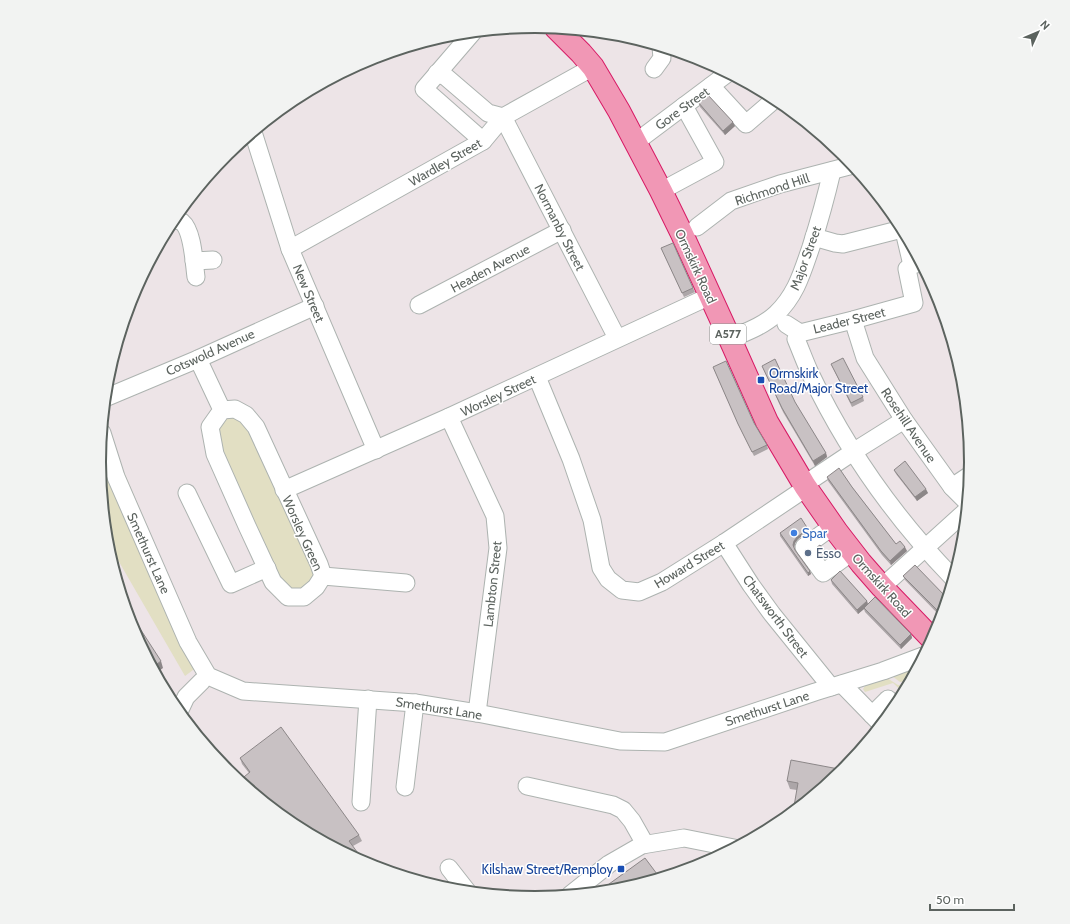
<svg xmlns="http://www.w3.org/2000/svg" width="1070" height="924" viewBox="0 0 1070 924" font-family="Cabin,sans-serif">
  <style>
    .green { fill: #e2dfc3 }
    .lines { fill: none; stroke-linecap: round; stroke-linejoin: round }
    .minor-casing { stroke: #adb3b0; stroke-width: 19 }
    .highway-casing { stroke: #d71a65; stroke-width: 24 }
    .minor { stroke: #fff; stroke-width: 17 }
    .highway { stroke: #f197b5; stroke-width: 22 }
    .wall { fill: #aca6a8 }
    .shaded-wall { fill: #8c8788 }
    .building { fill: #c8c1c3; stroke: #8c8788 }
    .transit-dot { fill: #1a4fb4; stroke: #fff; stroke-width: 1.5 }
    .shop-dot { fill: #3f7fe0; stroke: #fff; stroke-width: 1.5 }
    .service-dot { fill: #5c6f8a; stroke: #fff; stroke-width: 1.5 }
    .labels { text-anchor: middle; stroke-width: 3; stroke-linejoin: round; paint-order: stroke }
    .shield { fill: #fff; stroke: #8d928f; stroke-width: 1 }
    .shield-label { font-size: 12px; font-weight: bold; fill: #5c635f }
    .street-label { font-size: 13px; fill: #5c635f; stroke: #fff }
    .transit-label { font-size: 13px; fill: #164399; stroke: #fff; text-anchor: start }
    .shop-label { font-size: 13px; fill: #366cbe; stroke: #fff; text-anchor: start }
    .service-label { font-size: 13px; fill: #4e5e75; stroke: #fff; text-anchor: start }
    .rim { fill: none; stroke: #5c635f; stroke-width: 2 }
  </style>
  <rect width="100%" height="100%" fill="#ede4e7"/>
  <g class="green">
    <path d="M104,410L106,430L205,661L185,676L107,541L99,462Z"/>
    <path d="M222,410L246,415L323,576L288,597L215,454Z"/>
    <path d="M917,668L910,681L900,682L892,676Z"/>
    <path d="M887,678L898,685L908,684L904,693L893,683L865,692L863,689L865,686Z"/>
  </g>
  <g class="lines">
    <g class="minor-casing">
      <g id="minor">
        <path d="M473,32L424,89L483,141"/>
        <path d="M654,69L662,58L661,47"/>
        <path d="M437,73L446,77L488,113L503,117L617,338"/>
        <path d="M711,86L746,124L775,99"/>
        <path d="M253,132L290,249L376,450"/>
        <path d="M636,142L728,73"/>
        <path d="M661,191L715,162L684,106"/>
        <path d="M173,220C175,220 180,221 182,222C193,231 194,263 196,277"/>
        <path d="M697,227L731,201L780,184L853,165"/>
        <path d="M904,231L912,265"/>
        <path d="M814,237L835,243L843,244L902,229"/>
        <path d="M290,249L483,141L503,117L593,67"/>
        <path d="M194,261L213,260"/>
        <path d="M419,305L562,230"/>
        <path d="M853,320L865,358L904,420L952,487L967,502"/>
        <path d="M786,324L800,333L853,320L914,303L907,269L912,265L920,263"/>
        <path d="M800,333L796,339C801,351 805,362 810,373C846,449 895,518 953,578"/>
        <path d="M730,339C746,332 763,326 776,314C796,295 802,273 811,247C819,222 826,197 832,171"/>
        <path d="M198,359L222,410L210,427L215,454L247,526L273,582L288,597H304L316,587L323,576L319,564L256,427L246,415L235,409L222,410"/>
        <path d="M537,377L571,459L592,520L601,568L608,579L622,590L639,592L662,582L724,543L800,492L811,480L853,452L904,420"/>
        <path d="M105,398L198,359L315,306"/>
        <path d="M449,417L495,516L498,548L477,713"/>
        <path d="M102,433L116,477L188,642L208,676L243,691L415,703L477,713L620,741L665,742L815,692L883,671L923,656"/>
        <path d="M952,487L970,475"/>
        <path d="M284,490L449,417L710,296"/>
        <path d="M187,493L231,584L267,568"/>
        <path d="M833,526L804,547L823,573L852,552"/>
        <path d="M724,543L751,585L772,614L831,687"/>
        <path d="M323,576L406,583"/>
        <path d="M882,587L966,511"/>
        <path d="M842,684L881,724"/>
        <path d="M179,712L186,697L202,681"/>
        <path d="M872,715L888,699"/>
        <path d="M527,786L613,805L623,810L632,821L645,844"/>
        <path d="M405,787L415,703"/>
        <path d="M361,802L368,699"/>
        <path d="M449,868L467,891"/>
        <path d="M570,895L609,864L642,845L684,838L734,848"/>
      </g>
    </g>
    <g class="highway-casing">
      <path id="highway" d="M556,28L581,53L593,67L619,111L661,191L682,234L730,339L767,422L805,486L837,532L861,563L882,587L932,639"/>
    </g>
    <use href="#minor" class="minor"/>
    <use href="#highway" class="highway"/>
  </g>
  <g class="wall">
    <path d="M698,102L735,126L725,135L700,107Z"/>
    <path d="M661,248L693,288L695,292L684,297Z"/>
    <path d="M831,364L863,397L864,401L852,407Z"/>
    <path d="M762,366L826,453L827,457L815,466L783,412Z"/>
    <path d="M713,367L754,423L767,445L768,449L754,456L740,428Z"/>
    <path d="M894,470L928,493L917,501L896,474Z"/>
    <path d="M827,477L852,487L896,544L907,551L891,565L882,555L828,481Z"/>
    <path d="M809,531L798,539L795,543L794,548L795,550L810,571L811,574L808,576L780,536V533Z"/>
    <path d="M903,576L947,598L941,617L905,580Z"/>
    <path d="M831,580L867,601L868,604L911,634L912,638L901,649L865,612L864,609L858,614L832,584Z"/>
    <path d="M240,758L359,835L362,841L353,846L249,773L242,764Z"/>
    <path d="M844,770L797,790L790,789L787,781Z"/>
  </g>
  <g class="shaded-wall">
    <path d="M733,122L735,126L725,135L723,131Z"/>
    <path d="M826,453L827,457L815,466L813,461Z"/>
    <path d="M926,489L928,493L917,501L915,497Z"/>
    <path d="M808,529L809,531L798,539L795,543L794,548L793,545L794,541L797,537Z"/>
    <path d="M905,547L907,551L891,565L890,561Z"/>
    <path d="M810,571L811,574L808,576V573Z"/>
    <path d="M867,601L868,605L864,608V609L858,614L857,610Z"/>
    <path d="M911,634L912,638L901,649L900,645Z"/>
    <path d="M161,661L163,668L156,673L153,667Z"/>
  </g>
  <g class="building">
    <path d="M708,95L733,122L723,131L698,102Z"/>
    <path d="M673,243L693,288L682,293L661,248Z"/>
    <path d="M843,358L863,397L851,403L831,364Z"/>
    <path d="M775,359L795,402L826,453L813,461L782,408L762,366Z"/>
    <path d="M726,361L754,423L767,445L752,452L738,424L713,367Z"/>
    <path d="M905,461L926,489L915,497L894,470Z"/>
    <path d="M839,468L852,487L896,544L900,541L905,547L890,561L881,551L827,477Z"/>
    <path d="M801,518L808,529L797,537L794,541L793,545L795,550L810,571L808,573L780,533Z"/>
    <path d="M820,545L827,555L824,557L817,547Z"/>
    <path d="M915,565L947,598L942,615L903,576Z"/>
    <path d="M840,571L867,601L857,610L831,580Z"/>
    <path d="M875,597L911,634L900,645L864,608Z"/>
    <path d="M126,607L161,661L153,667L132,629Z"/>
    <path d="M281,727L359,835L349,841L366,864L293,824L239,781L250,772L240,758Z"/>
    <path d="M791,760L844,770L793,812L798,783L787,781Z"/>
    <path d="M645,858L660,878L620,890L598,892Z"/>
  </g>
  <g class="transit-dot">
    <rect x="757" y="376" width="8" height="8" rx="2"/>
    <rect x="617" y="865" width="8" height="8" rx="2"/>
  </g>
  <circle class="shop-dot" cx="794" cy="533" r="4"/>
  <circle class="service-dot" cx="808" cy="553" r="4"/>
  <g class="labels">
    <rect class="shield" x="710" y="324" width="36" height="20" rx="3"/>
    <g class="shield-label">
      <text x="728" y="338">A577</text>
    </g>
    <g class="street-label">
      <text transform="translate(682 108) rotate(-36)" y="5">Gore Street</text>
      <text transform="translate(445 162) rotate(-30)" y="5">Wardley Street</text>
      <text transform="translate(772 189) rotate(-18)" y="5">Richmond Hill</text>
      <text transform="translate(560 227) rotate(63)" y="5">Normanby Street</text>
      <text transform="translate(805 258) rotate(-70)" y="5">Major Street</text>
      <text transform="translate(696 266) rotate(65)" y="5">Ormskirk Road</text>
      <text transform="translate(490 268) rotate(-28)" y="5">Headen Avenue</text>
      <text transform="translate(309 293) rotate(67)" y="5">New Street</text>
      <text transform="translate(849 320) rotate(-14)" y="5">Leader Street</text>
      <text transform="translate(210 352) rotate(-24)" y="5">Cotswold Avenue</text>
      <text transform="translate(498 395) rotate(-25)" y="5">Worsley Street</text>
      <text transform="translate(909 425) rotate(56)" y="5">Rosehill Avenue</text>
      <text transform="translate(303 533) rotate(66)" y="5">Worsley Green</text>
      <text transform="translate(149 553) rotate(66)" y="5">Smethurst Lane</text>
      <text transform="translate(689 564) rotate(-31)" y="5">Howard Street</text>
      <text transform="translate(492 584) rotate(-84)" y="5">Lambton Street</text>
      <text transform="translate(882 585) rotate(48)" y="5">Ormskirk Road</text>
      <text transform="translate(776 616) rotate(53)" y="5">Chatsworth Street</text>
      <text transform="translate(439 708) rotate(9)" y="5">Smethurst Lane</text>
      <text transform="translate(767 708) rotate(-18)" y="5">Smethurst Lane</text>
    </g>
    <g class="transit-label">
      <text x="769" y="378">Ormskirk<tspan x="769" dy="15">Road/Major Street</tspan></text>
      <text x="613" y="874" text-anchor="end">Kilshaw Street/Remploy</text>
    </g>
    <g class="shop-label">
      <text x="802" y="538">Spar</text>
    </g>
    <g class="service-label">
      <text x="816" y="558">Esso</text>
    </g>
  </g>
  <path d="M0 0H1070V924H0ZM106 462a429 429 0 1 1 858 0a429 429 0 1 1-858 0Z" fill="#f2f3f2" fill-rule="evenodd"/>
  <path class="rim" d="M106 462a429 429 0 1 1 858 0a429 429 0 1 1-858 0Z"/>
  <g transform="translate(1038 32) rotate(46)" stroke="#ffffff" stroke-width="3" paint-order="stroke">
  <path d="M0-3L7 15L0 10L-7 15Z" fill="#5c635f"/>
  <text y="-6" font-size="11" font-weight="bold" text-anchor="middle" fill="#5c635f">N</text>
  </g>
  <path d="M930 904v6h84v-6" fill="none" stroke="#5c635f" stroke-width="2"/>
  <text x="936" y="904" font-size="12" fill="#5c635f" stroke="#ffffff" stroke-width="3" paint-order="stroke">50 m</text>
</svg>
